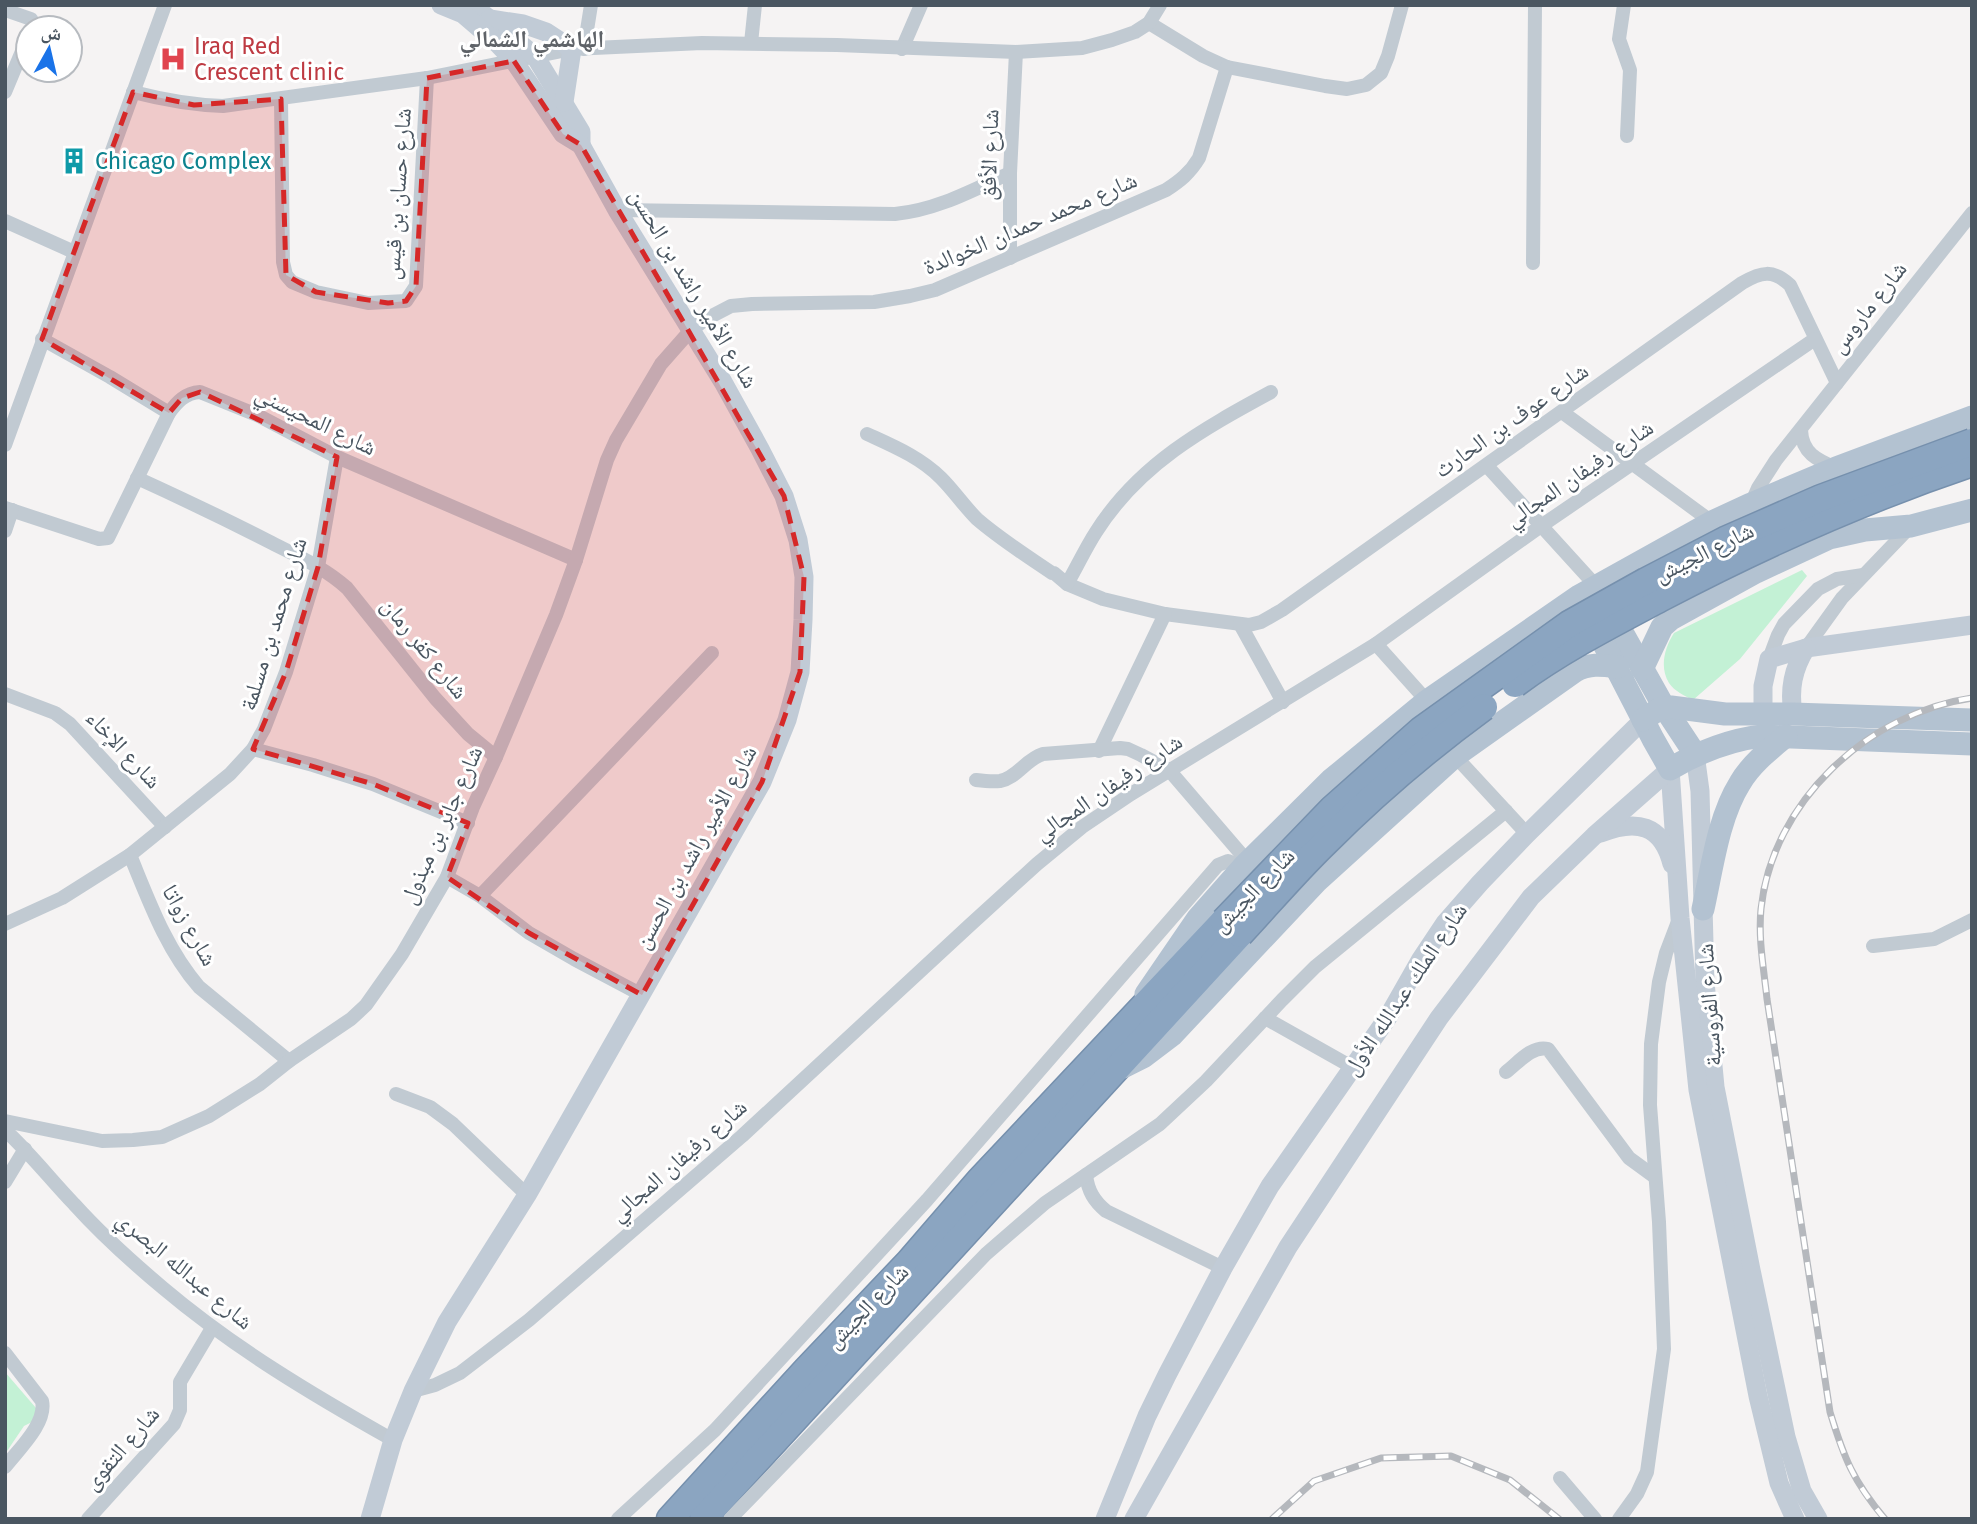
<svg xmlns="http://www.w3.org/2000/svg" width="1977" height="1524" viewBox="0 0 1977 1524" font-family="'Fira Sans','Noto Naskh Arabic',sans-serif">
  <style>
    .green { fill: #c3f1d5 }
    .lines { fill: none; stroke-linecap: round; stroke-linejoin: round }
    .highway-casing { stroke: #7690ad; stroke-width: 29 }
    .street { stroke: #c1cad2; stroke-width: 14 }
    .secondary { stroke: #c1cbd6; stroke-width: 19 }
    .primary { stroke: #b3c2d1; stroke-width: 23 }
    .highway { stroke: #8ba5c1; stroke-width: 26 }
    .rail-casing { stroke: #b5b8bd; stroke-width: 7 }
    .rail { stroke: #fff; stroke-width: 4.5; stroke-dasharray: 13; stroke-linecap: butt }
    .highway-bridge-casing { stroke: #7690ad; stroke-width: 29; stroke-linecap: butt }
    .highway-bridge { stroke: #8ba5c1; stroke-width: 26 }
    .marked { fill: #d62828; fill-opacity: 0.2; stroke: #d62828; stroke-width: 5; stroke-dasharray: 14 9; stroke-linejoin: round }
    .labels { text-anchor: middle; stroke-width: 6; stroke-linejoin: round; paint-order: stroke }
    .health-label { font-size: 23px; fill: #be3a42; stroke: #fff; text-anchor: start }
    .street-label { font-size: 23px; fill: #4a5661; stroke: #fff }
    .culture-label { font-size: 23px; fill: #0d838f; stroke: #fff; text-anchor: start }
    .neighbourhood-label { font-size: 24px; font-weight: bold; fill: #5f6368; stroke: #fff }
  </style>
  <rect width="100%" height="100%" fill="#f5f3f3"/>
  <g class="green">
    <path d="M1802,570L1807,576L1740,659L1693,700C1685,696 1674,691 1669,683C1659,667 1665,647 1674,633Z"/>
    <path d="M5,1372L36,1408V1420L24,1426L5,1454Z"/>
  </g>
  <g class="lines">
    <g class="highway-casing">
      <g id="highway">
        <path d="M670,1519L807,1369L909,1262L979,1181L1224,921"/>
        <path d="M703,1519L1240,934"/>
      </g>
    </g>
    <g class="street">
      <path d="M1624,5L1619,39L1630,70L1627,136"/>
      <path d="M5,10L31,19L33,23L32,28"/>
      <path d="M1149,23L1203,56L1227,67L1325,86L1347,89L1366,85L1381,73L1388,56L1402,5"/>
      <path d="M751,43L755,5"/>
      <path d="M584,49L591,5"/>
      <path d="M902,49L921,5"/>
      <path d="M5,92L28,37"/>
      <path d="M133,92C164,100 192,105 223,106L427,78L572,49L702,43L837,45L1016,52L1082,48L1112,40L1135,32L1149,23L1160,5"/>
      <path d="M281,99L283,262L286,275L292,282L316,292L368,303L406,301L416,286L427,78"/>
      <path d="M617,210L895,214C937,210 973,190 1010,173"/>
      <path d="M5,221L74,252"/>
      <path d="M1010,258V173L1016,52"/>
      <path d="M1533,263L1535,5"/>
      <path d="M42,339L110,377L169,413"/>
      <path d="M1562,412L1712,522"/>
      <path d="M1801,430C1802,453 1817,460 1836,468"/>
      <path d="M867,434C893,446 920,457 941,478C954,491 964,506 977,519C1000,539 1027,556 1052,573H1054L1067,584L1103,599L1165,614L1249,625L1261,622L1282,610L1742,283C1761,272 1773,269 1790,285L1837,383"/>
      <path d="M5,445L165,5"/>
      <path d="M1487,466L1596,586"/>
      <path d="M137,478C181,498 225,519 268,541C295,555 324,567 347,588L435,698L468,734L496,757"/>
      <path d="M1751,504L1758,488L1776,460L1972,213"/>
      <path d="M5,508L99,539L108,538L169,413C177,402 185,393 200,392L257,415L337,457L576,560"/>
      <path d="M5,531L12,510"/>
      <path d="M1067,584C1077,567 1085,549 1096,532C1139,464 1203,429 1271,392"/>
      <path d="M1240,624L1283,702"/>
      <path d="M1376,644L1427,701"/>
      <path d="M1806,648L1842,598L1911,526"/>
      <path d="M1769,659L1778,635L1784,624L1818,589L1837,579L1863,575"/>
      <path d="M5,694L55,713L70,724L165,827"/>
      <path d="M253,749L313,765L373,784L468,823"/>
      <path d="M1099,751L1165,614"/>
      <path d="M1455,756L1527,834"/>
      <path d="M976,780C984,781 992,782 1000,781C1017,778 1026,759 1043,754L1120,748L1128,749L1141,755L1169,770L1248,862"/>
      <path d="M130,855C149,901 166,949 199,987L289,1061"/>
      <path d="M447,877L480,896L529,933L574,959L642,995"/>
      <path d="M480,896L712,653"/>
      <path d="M5,924L62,898L130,855L230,774L253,749L264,729L286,672L318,567L337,457"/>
      <path d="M1873,946L1934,939L1972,920"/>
      <path d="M1265,1018L1352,1067"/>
      <path d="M1506,1072C1518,1063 1532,1045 1548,1049L1629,1158L1655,1177"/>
      <path d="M396,1094L430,1107L453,1124L527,1195"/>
      <path d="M5,1121L102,1141L133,1140L162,1137L209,1116L260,1084L289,1061L351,1019L366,1005L402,954L447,877L473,807L496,757L556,615L576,560L607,460L616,440L661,364L691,330L706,319L731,306L752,304L874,302L910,296L935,290L1166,190C1180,181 1190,173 1199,158L1227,67"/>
      <path d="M5,1130C30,1153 51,1180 74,1204C101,1234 132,1262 163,1288C234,1348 313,1395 393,1440"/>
      <path d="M1086,1175C1088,1191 1094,1201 1106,1211L1223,1268"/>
      <path d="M5,1182L25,1149"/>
      <path d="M5,1353L42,1401C47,1423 19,1449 5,1467"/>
      <path d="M413,1391L435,1385L460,1373L529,1320L742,1136L970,925L1037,864L1082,827L1131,794L1376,644L1541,526L1815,339"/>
      <path d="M1560,1478L1595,1519"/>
      <path d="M88,1519L174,1424L180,1410V1382L212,1328"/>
      <path d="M618,1519L715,1430L927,1200L1218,865L1228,861L1243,867"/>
      <path d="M730,1519L986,1254L1045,1203L1160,1124L1206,1081L1282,1000L1315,967L1506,811"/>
      <path d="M1619,1519L1637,1494L1647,1472L1664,1349L1659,1222L1650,1105L1651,1044L1659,982L1666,953L1679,919"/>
    </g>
    <g class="secondary">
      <path d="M472,5L535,56L581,132V145"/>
      <path d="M490,19L523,24L546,32L572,49L564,102"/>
      <path d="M1763,714V686L1769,659L1806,648L1972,625"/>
      <path d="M1793,714C1789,689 1793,669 1806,648"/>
      <path d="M1695,754L1700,791L1705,982L1715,1087L1751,1270L1786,1437L1802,1491L1818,1519"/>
      <path d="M1670,769L1680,918L1698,1090L1758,1396L1779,1483L1795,1519"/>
      <path d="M1601,833C1636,819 1662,824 1672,864"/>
      <path d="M370,1519L393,1440L413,1391L447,1322L527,1195L762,782L787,720L800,672L803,620L804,577L798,540L784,496L760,449L723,382L617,210L581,145L563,134L514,61L498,44L463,14L441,5"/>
      <path d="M1105,1519L1147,1416L1167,1375L1223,1268L1270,1186L1388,1017L1421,959L1445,923L1480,883L1527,834L1643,720"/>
      <path d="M1134,1519L1288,1247L1439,1018L1531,897L1594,836L1670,769"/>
    </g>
    <g class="primary">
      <path d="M1608,607L1664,707L1695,754"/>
      <path d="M1590,617L1653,739L1670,769C1699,752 1728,740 1762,736L1972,744"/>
      <path d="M1642,669L1662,627L1671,619L1756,572L1829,538L1865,530L1911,526L1972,510"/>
      <path d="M1643,720L1659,709L1671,707L1725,714H1793L1972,720"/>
      <path d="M1703,909C1712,869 1718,818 1740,783C1751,764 1769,750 1786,736"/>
      <path d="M1146,994L1198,918L1243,867L1331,780L1427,701L1579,596L1712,522L1751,504L1836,468L1972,417"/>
      <path d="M1123,1067L1143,1057L1172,1035L1316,882L1455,756L1575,671C1590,663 1602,665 1618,667"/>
    </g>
    <use href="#highway" class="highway"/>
    <g class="rail-casing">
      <g id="rail">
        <path d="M1272,1519L1314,1481L1381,1458L1451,1456L1510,1480L1559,1519"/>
        <path d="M1885,1519C1853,1481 1844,1458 1830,1412L1767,999C1764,970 1758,939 1761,909C1772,802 1868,713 1972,698"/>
      </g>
    </g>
    <use href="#rail" class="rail"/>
    <g class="highway-bridge-casing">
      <g id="highway-bridge">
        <path d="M1515,684C1561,650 1612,624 1663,597C1762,545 1865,499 1972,463"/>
        <path d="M1224,921L1332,809L1421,730L1569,624L1646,581L1725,540L1821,498L1972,442"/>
        <path d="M1240,934C1268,904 1295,872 1325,843C1374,794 1428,748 1484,707"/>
      </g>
    </g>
    <use href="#highway-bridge" class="highway-bridge"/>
  </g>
  <path class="marked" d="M514,61L563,134L581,145L784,496L804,577L800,672L762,782L642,995L529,933L447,877L468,823L373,784L253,749L286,672L318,567L337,457L200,392L182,398L169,413L42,339L133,92L194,105L281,99L286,275L316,292L388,303L406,301L416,286L427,78Z"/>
  <defs>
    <g id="hospital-bare" transform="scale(2.1)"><path d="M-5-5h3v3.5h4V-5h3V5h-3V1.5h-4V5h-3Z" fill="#e0444e" stroke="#fff" stroke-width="2.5" paint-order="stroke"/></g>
    <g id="building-bare" transform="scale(2.1)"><path d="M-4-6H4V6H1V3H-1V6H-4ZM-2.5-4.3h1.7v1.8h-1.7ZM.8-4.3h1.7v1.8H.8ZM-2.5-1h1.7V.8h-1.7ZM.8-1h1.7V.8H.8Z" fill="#0f9aa8" stroke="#fff" stroke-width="2.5" paint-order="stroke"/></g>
  </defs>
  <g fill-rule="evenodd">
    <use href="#hospital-bare" x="173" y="59"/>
    <use href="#building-bare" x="74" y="161"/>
  </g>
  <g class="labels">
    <g class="health-label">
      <text x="194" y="54">Iraq Red<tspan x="194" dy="26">Crescent clinic</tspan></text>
    </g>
    <g class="street-label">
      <text transform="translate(989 155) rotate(-88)" y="8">شارع الأفق</text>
      <text transform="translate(397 194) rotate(-86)" y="8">شارع حسان بن قيس</text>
      <text transform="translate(1030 223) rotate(-23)" y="8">شارع محمد حمدان الخوالدة</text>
      <text transform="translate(694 288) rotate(59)" y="8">شارع الأمير راشد بن الحسن</text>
      <text transform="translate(1868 307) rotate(-52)" y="8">شارع ماروس</text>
      <text transform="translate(316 420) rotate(26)" y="8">شارع المحيسني</text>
      <text transform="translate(1511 420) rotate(-35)" y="8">شارع عوف بن الحارث</text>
      <text transform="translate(1579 473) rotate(-34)" y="8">شارع رفيفان المجالي</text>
      <text transform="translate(1704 552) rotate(-26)" y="8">شارع الجيش</text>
      <text transform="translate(273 624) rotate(-73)" y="8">شارع محمد بن مسلمة</text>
      <text transform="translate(425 648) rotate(51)" y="8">شارع كفر رمان</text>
      <text transform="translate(124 749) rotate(47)" y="8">شارع الإخاء</text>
      <text transform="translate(1108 787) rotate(-34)" y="8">شارع رفيفان المجالي</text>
      <text transform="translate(441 825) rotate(-66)" y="8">شارع جابر بن مبذول</text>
      <text transform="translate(695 847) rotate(-61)" y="8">شارع الأمير راشد بن الحسن</text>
      <text transform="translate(1253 890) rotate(-46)" y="8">شارع الجيش</text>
      <text transform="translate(190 925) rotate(61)" y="8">شارع زواتا</text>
      <text transform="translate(1405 989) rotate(-56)" y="8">شارع الملك عبدالله الأول</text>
      <text transform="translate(1709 1005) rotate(-94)" y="8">شارع الفروسية</text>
      <text transform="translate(678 1160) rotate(-41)" y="8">شارع رفيفان المجالي</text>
      <text transform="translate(185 1270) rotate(40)" y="8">شارع عبدالله البصري</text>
      <text transform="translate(867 1306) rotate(-46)" y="8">شارع الجيش</text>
      <text transform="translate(121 1448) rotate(-49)" y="8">شارع التقوى</text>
    </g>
    <g class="culture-label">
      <text x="95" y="169">Chicago Complex</text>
    </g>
    <g class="neighbourhood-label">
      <text x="532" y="47">الهاشمي الشمالي</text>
    </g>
  </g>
  <rect width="1977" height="1524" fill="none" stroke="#4a5661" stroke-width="14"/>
  <g transform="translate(49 49) rotate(8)"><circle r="33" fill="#ffffff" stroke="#b7bbc0" stroke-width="2"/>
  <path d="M0-5L12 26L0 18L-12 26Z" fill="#1a73e8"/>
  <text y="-10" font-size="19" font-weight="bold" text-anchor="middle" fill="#4a5661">ش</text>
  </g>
</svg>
